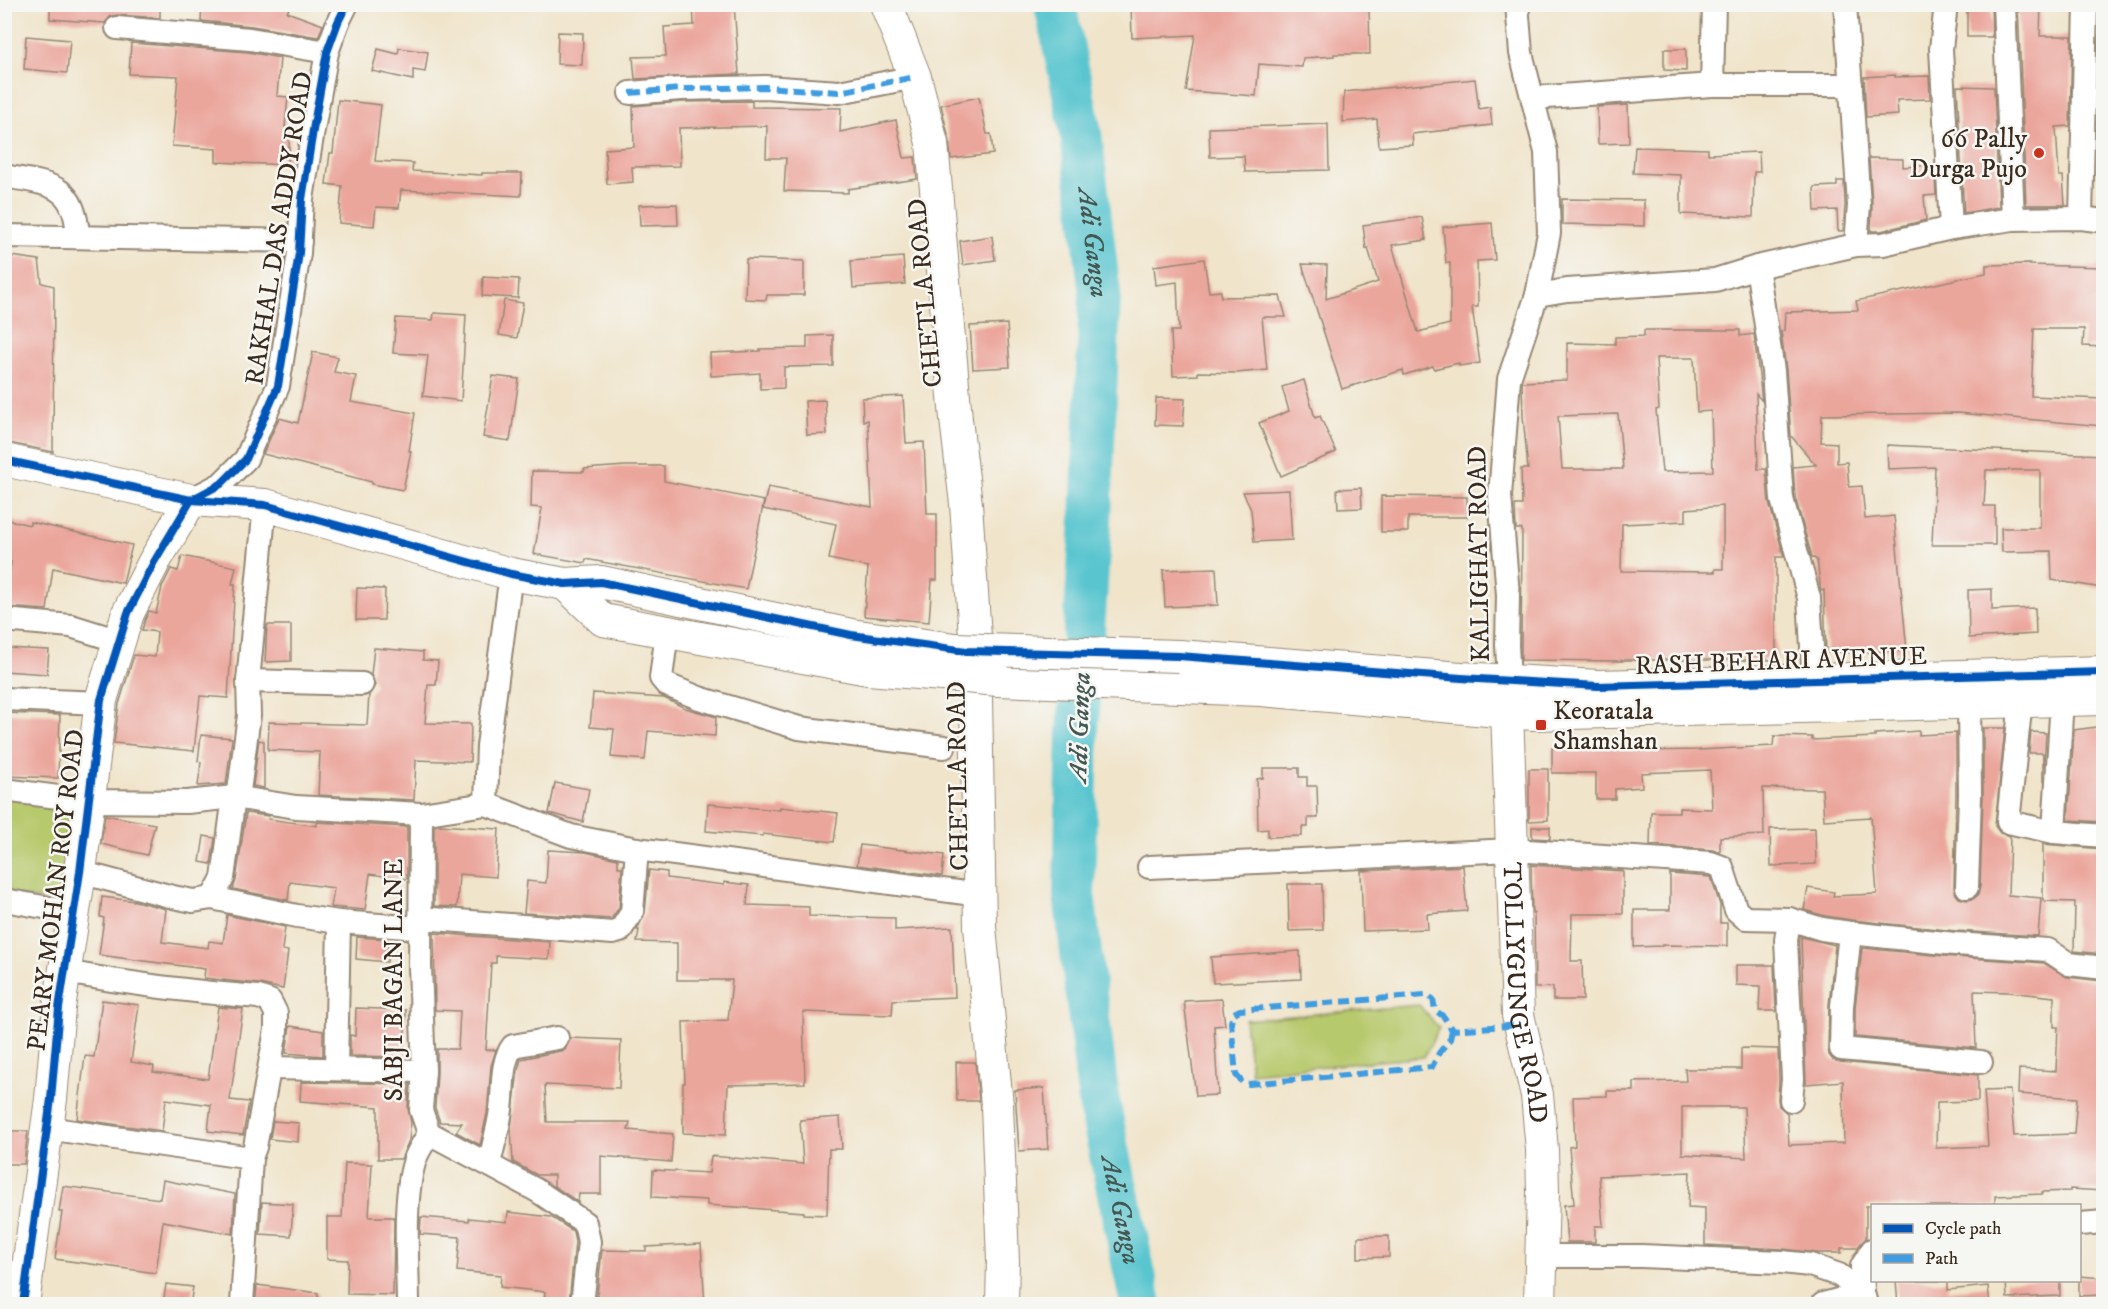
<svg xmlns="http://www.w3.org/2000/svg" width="2108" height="1309" viewBox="0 0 2108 1309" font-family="'IM FELL DW Pica',serif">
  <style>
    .green { fill: #b7c96d; stroke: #797a46; stroke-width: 1.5 }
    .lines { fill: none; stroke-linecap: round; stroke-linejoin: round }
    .river { stroke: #58c5cf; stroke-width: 42 }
    .building { fill: #eba69c; fill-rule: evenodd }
    .street-casing { stroke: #968774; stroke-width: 26 }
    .secondary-casing { stroke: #968774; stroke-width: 34 }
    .street { stroke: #fff; stroke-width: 22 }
    .secondary { stroke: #fff; stroke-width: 32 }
    .secondary-bridge-casing { stroke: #968774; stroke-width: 34; stroke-linecap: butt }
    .secondary-bridge { stroke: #fff; stroke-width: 32 }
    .quiet { stroke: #3f9ce0; stroke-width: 6; stroke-dasharray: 12 6; stroke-linecap: butt }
    .cycleway-casing { stroke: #f6f6f2; stroke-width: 11 }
    .cycleway { stroke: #0057b8; stroke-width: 8 }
    .poi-dot { fill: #c8321e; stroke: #f6f6f2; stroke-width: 2 }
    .labels { text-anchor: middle; stroke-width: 5; stroke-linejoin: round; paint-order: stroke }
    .poi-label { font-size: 26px; fill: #3b2a1e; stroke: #f6f6f2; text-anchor: end }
    .street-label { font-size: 26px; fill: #3b2a1e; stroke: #f6f6f2 }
    .water-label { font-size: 27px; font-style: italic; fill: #445853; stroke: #f6f6f2 }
  </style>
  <rect width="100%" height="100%" fill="#f6f6f2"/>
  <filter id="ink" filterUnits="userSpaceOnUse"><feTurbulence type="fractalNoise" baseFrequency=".0167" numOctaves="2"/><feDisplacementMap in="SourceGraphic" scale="12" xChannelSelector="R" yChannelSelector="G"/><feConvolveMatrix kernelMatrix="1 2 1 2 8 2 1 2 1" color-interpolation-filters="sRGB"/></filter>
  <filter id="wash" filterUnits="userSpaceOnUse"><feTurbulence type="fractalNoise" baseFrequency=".008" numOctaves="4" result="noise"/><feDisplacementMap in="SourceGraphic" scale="24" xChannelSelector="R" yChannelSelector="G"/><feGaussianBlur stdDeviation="1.35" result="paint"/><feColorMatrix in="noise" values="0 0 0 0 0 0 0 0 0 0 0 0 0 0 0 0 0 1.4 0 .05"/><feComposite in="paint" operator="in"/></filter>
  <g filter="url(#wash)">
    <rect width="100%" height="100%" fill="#f0e4ca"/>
    <g class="green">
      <path d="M4,795L83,805L67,904L5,894Z"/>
      <path d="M1419,1005L1439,1028L1424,1057L1251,1073L1245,1020Z"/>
    </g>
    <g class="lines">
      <path class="river" id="s1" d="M1055,4L1081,133L1100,295L1091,519L1078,729L1074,894L1099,1102L1141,1304"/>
    </g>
    <g id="blocks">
      <g class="building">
        <path d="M50,4H160V18L118,15L111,16L105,23L50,19Z"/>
        <path d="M202,4H277L289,9L287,12L323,25L318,37L252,26L201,21Z"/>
        <path d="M693,4H734L739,74L635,79L633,57L666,56L664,27L694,25Z"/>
        <path d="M1131,4H1369L1370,54H1334V56L1303,58L1302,67L1259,64L1256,96L1186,91L1195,35L1132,38Z"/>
        <path d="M1967,4H1991L1992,37H1967Z"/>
        <path d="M2018,4H2041L2040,36H2072L2070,126L2056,127L2059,176H2063L2065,205H2026Z"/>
        <path d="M558,32L583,33L582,65L557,64Z"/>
        <path d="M2099,35H2103V124L2097,125Z"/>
        <path d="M26,36L70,40L67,73L24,69Z"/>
        <path d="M131,43L248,52L280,58L277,96L288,97L285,127H290L288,165L216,162V149L172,146L178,76L129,74Z"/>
        <path d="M399,48L428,52L425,72L413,70V80L372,71L378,49L398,54Z"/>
        <path d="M1664,49H1686V71L1664,70Z"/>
        <path d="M1895,75V77L1929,76L1930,99L1897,100L1898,115L1866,117L1864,77Z"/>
        <path d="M1475,79L1479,109L1490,107L1492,125L1412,134L1413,145L1379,147L1377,119L1343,122L1344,92Z"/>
        <path d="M1957,86L1994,87L1999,207L1964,213Z"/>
        <path d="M979,97L987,134H991L993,154L951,159L949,139L941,105Z"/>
        <path d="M338,100L381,105L375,161L413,163L412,171L482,175V173H522L521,196L401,190L399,208L376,207L374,226L339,223L342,186L326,184L330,153H333Z"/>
        <path d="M752,101V107L841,108L840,132L896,120L904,158L915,157L917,179L848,189V193L784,191L786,158H766L767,126L679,128L680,166L632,167L633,182L607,184L605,149L634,147L633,106L682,102Z"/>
        <path d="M1628,105L1629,143L1598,144L1597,107Z"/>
        <path d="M1328,124L1329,170L1245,172L1244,156L1210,157L1209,128Z"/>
        <path d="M1635,147L1708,149V154L1759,152L1760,172H1754L1753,217L1681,214V175L1633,173Z"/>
        <path d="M1869,158L1903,159V167L1934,165L1936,195L1924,196L1926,220L1881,231H1871L1872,204Z"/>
        <path d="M1837,181H1844L1845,205L1843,231H1838L1837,210L1815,211L1814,187L1837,186Z"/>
        <path d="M1562,199L1644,200V226L1562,224Z"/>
        <path d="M677,204L678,225L640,226L639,205Z"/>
        <path d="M1422,217L1426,240L1392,245L1418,332L1450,324V263H1446L1443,227L1492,223L1495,260L1477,261L1478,307H1472L1480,363L1459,366V363L1434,369L1433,366L1404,375L1403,370L1342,389L1302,264L1327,265L1326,299L1378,282L1368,248L1366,249L1363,225Z"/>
        <path d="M992,236L995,260L963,265L960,241Z"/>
        <path d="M4,255L39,260L42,283L54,286L53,452L4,442Z"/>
        <path d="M903,257L905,284L853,288L851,261Z"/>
        <path d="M746,259L804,261V295H767L766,300L745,299Z"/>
        <path d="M1204,259L1209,292L1221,291V297L1280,296L1286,317H1262L1267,370L1237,373L1198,372V375L1173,376L1171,331H1179L1177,282L1156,285L1154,266Z"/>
        <path d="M2030,264V265L2103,267V347L2083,346L2084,329H2034L2031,396L2103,399V426L1958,413L1822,415L1821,442L1837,443V463L1847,462L1849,487L1862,486L1865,519L1894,516L1907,651L1826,653L1824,590L1821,591L1817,560L1812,557L1795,497L1793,467L1816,465L1791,436L1786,370L1781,331H1784L1785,312L1858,310L1856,301L1986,273V265Z"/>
        <path d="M483,277L519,279L518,298L482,296Z"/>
        <path d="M504,300L523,303L517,338L499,335Z"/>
        <path d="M434,313L466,315L461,401L423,396L428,355L393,353L396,318L433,320Z"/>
        <path d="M1007,324L1010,367L973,369L970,326Z"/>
        <path d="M1644,330H1740V336L1754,334L1762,401L1756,394L1758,469H1766L1769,502L1784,557H1776V660H1621L1622,661L1521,660L1522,529H1516L1515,505H1522L1521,469H1528L1523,416L1522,382L1567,380V343L1615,344V337L1644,336ZM1656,358H1694L1697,412L1711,411L1713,471L1662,472L1656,410L1659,409ZM1618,414L1623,469H1562L1558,416ZM1723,506V569H1715V572L1621,571L1622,524L1686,521V509Z"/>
        <path d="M833,335V366L784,367V388L760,389V373L711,376L710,353L760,351V349L807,348V336Z"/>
        <path d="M313,352L338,357L334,372L356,376L351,402L415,413L409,451H411L403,490L372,484V482L263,454L279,418L298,423Z"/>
        <path d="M493,376L519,379L510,441L483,437Z"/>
        <path d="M1304,380L1315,418L1320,416L1336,452L1281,476L1259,423L1289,411L1282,387Z"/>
        <path d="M903,396L906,443L924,442L927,514H937V580H932L929,622L864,616L868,567L829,559L836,524L763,509L768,487L872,507L868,420L863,421L862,398Z"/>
        <path d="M1156,398L1185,399L1183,426L1155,425Z"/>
        <path d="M825,400L827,434L807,435L805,401Z"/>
        <path d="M1887,445L2103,455V588L2052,580L2051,551L2002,552L2001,528H2040V470H1986L1984,506H1995V545H1932L1935,467L1888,469Z"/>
        <path d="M625,466H664V481L764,501L746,589L586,559L585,563L534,554L542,508L531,507L532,471L584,472V469Z"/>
        <path d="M1361,488L1362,508L1338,509L1337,489Z"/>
        <path d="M1289,490L1292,540L1254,542L1251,510L1243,492Z"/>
        <path d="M1381,496L1467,497V517H1408V532H1381Z"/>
        <path d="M4,519L30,525V522L132,545L123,583L53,568L47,610L5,607L11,562L4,561Z"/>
        <path d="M182,556L236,567L232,584H235L228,698L200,696L194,751L114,743L119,704L134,655L155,657L157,632L142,630L145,620L149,611L156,613L162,587L171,569L178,571Z"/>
        <path d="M1216,568L1218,605L1165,607L1163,570Z"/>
        <path d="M357,588L385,589L384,620H356Z"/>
        <path d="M1992,589V610L2035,608L2036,634L1969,638L1968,590Z"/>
        <path d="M267,625H291V661L265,662Z"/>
        <path d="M4,648L49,650L47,674L4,671Z"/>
        <path d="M374,648L423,652V660L438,661L436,685H428L425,723L471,724L470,762L416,760L414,800L318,795L320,752L268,750L269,722L367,725L369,695L375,685L371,675Z"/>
        <path d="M593,693L664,698L685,708L716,717L715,736L648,731L645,760L611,757L614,729L590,727Z"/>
        <path d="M4,713L60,715L58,778L4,776Z"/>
        <path d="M2096,727L2103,735V822L2068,820L2074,730Z"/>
        <path d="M1983,728H2005L1995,826L2000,833L2010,836L2008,895L2041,898L2038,936L1956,931L1852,920L1825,916L1804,910L1808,888L1834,892L1833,896L1877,894L1871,817L1824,820L1822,789L1763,788L1764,835L1720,837V852L1712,850L1650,845L1651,812H1679V808L1712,809L1710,770L1641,773L1642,787L1615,789V799H1596V773H1552V748L1595,749V746H1615V749L1640,747V751L1699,750L1773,746L1774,736L1812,737V740L1875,737V734L1919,731V735L1956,733V795L1954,887L1955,893L1959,898L1967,900L1973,899L1978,895L1980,887L1983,795Z"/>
        <path d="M2031,732L2046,733L2043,782V753H2029Z"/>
        <path d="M201,735L232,738L226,784L198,786L201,762L198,761Z"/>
        <path d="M259,740L264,741V788L253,786Z"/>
        <path d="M1263,768H1299V777H1307V786H1317L1318,818H1308V827H1302V836L1268,837V829L1258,830L1257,779L1263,778Z"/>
        <path d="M1529,769H1548V820L1529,821Z"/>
        <path d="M555,783L589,789L583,822L549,813Z"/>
        <path d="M708,804L780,810V807L838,813L834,842L763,834V836L706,831Z"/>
        <path d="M246,813L269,816L268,819L317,826V822L407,827V879L370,874L365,910L331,907L334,888L290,882L288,900L233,889L236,880Z"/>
        <path d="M105,815L155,824L147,855L101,844Z"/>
        <path d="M439,825L499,829L496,877L459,874L457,907L434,906V826Z"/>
        <path d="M1532,827H1550V839L1532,838Z"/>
        <path d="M1815,828L1816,864L1771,866L1770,829Z"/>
        <path d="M204,836L215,838L211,864L200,862Z"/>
        <path d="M2043,844L2103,849V954L2074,951L2075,902L2043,901Z"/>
        <path d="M860,845L944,855L942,876L857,865Z"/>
        <path d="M548,850L585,852L618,859V867H622L619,908L611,919L524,913L527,881L546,883Z"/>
        <path d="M1531,865L1623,871V914H1572L1571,961H1582L1583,1000H1553V987L1535,988L1534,913H1532Z"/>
        <path d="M1463,866L1467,911L1427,914L1428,929L1363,931L1361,871Z"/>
        <path d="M649,870L667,872V878L724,885V882L749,885L747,905L809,907V916L895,918V930L952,927L955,997L893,1000L892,1015L803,1012L805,1083L728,1085L726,1135L683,1133V1083H685L683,1022L728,1020L732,980H677V943L637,942L639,930H637L645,913Z"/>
        <path d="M1670,874L1711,877L1720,905V923H1727V946L1662,945V946L1634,947V910H1670Z"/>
        <path d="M1288,884H1322L1323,930L1289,931Z"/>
        <path d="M102,897L135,901L166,909L162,942L208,948L209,941L223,943L227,915L285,927L282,950L288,951L283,989L259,984L204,978L205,969L99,955L104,918L100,917Z"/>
        <path d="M434,933L550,942L549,959L496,956V963H491L486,1050H496L491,1066L487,1114L480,1145L456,1132L462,1123L440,1122L435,1108L437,1072V1049H458L460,1011L435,1010Z"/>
        <path d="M357,937L388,939L387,962L356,959Z"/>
        <path d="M1801,937L1835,945L1829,1005L1828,1049L1829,1055L1833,1060L1840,1062L1978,1075V1101L1937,1102L1936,1148L1988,1146L1984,1091L2010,1090L2014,1136L2074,1134L2077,1098L2018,1094L2019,1069L2056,1071L2058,1027H2054V997L2009,992L1974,991L1976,1048L1855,1037V1007L1862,948L1954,957L2044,963L2067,977L2103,981V1191L2070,1189V1191L2042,1192V1194L1995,1196V1206H1866V1238L1857,1248H1841V1253H1817L1783,1249L1705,1245V1208L1688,1207L1690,1172L1599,1176L1603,1226H1595V1242H1567L1564,1205L1574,1204L1569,1147L1575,1146L1573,1097L1607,1096V1091H1634V1082L1686,1081L1685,1069H1741V1048L1778,1049L1779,1079L1778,1099L1779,1106L1787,1113L1789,1145L1844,1143L1843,1081L1806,1084ZM1682,1107H1744L1746,1158L1682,1154Z"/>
        <path d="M1300,951L1301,979L1213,983L1211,957Z"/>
        <path d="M1736,965H1774L1776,1011H1759L1760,986L1736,985Z"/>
        <path d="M1222,999L1225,1025L1214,1026L1218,1095L1196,1096L1184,1001Z"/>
        <path d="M102,1000L139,1005L131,1062L154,1066L153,1072L208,1079L218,1007L243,1009L230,1100L249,1102L243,1135L208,1131L211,1105L166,1099L162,1131L77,1119L85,1056L94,1057Z"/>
        <path d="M356,1008L406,1010L404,1049H410V1057L350,1056V1035L355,1036Z"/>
        <path d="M290,1026L323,1031V1056L286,1053Z"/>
        <path d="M570,1038L621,1040L619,1088L545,1085L547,1122H630L628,1130L673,1134L671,1162L601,1156V1194H579L578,1202L554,1186V1175H537L513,1162L511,1128L518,1070L521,1059L565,1050Z"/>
        <path d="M956,1062H975L979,1101H957Z"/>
        <path d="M301,1082L409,1084L408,1109L411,1122L409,1140L401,1159H378V1107L300,1101Z"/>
        <path d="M1044,1088L1048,1149L1019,1151L1015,1090Z"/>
        <path d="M840,1117L842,1149H829L827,1215L804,1214V1212L707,1205V1200L652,1197L653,1170L709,1173L711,1156L803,1164L800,1120Z"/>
        <path d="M273,1121L299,1123L298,1142L270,1139Z"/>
        <path d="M4,1131H28L24,1164H4Z"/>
        <path d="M345,1163L372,1164L369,1217H394L393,1295L347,1294L348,1260L327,1259V1217H342Z"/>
        <path d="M163,1180L235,1194L233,1234L163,1221L156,1273L55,1259L62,1212H59L63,1186L160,1199Z"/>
        <path d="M262,1202L293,1204L291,1236L260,1234Z"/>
        <path d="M508,1212L551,1217L573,1231L575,1242L569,1303L544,1301L545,1292L500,1287L501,1275L457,1271L460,1237L420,1234L421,1217L469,1221V1218L507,1222Z"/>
        <path d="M1389,1236V1257L1358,1258V1237Z"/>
        <path d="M701,1244L705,1305H596L602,1250L646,1251V1247Z"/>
        <path d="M2079,1276L2103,1278V1295L2079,1296Z"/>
        <path d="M1896,1281H1948V1290L1988,1286L1990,1305H1898Z"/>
        <path d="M2006,1281H2060V1296L2007,1298Z"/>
        <path d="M166,1284L193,1287L190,1305H163Z"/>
        <path d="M257,1285L318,1293V1305H255Z"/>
      </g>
    </g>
  </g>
  <g filter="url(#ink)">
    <use href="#blocks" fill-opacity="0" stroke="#968774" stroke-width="1.5"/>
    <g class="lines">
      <g class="street-casing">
        <g id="street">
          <path d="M1845,4L1859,205L1856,245"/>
          <path d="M1946,4L1941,49L1951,228"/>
          <path d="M2004,4L2013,219"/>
          <path d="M117,28L250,39L327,52"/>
          <path d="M1712,85L1714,4"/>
          <path d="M630,93L681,89L765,87L839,92L915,77"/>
          <path d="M1533,98L1712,85H1851"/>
          <path d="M4,176C49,184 75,183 78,236"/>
          <path d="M2081,218L2086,4"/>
          <path d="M4,236L300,241"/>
          <path d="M1757,267L1773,371L1782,499L1809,598L1815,695"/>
          <path d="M1537,295L1567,290L1715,280L1757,267L1856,245L1883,244L1951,228L2013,219L2081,218L2104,221"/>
          <path d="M192,499L221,484L246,459L278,386L299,253L302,199L313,130L327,52L338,22L347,4"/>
          <path d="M4,620L71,626L119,641"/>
          <path d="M667,632L661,678L667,685L699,698L799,728L944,747"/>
          <path d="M248,681L362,684"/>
          <path d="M1509,681L1507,645L1508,595L1500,496L1509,379L1537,295L1549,233L1546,152L1521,53L1517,4"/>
          <path d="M4,699L101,703"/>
          <path d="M2021,701L2008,822L2054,832L2104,836"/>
          <path d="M4,790L89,801L187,802L234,797L296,807L421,814L486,804L571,836L637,849L980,895"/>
          <path d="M238,799L249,715L248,681L265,505"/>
          <path d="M486,804L488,746L511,574"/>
          <path d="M421,814L420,966L424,1071L421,1110L429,1133L536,1190L585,1223L589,1242L582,1304"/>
          <path d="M2054,832L2062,699"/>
          <path d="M1149,867L1512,850L1711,863L1722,867L1736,910L1745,918L1789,919"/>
          <path d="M80,872L173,897L193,901L212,898L223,878L234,797"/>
          <path d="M1967,887L1970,795L1969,703"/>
          <path d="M212,898L297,916L339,922L420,928"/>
          <path d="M4,900L72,912"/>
          <path d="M420,918L613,933L620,931L632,912L637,849"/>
          <path d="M1850,933L1842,1006L1841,1049L1981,1062"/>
          <path d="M65,972C129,984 193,992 258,997L270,1001L276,1013V1030L255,1147L251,1158L242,1304"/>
          <path d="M270,1068L424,1071"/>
          <path d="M336,1069L339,922"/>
          <path d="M1791,1100L1793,1079L1786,940L1789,919L1822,929L1850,933L1955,944L2048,950L2069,964L2104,968"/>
          <path d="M47,1128L251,1158"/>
          <path d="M489,1164C493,1146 499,1127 501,1109C504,1089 500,1063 513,1046L557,1038"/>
          <path d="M2080,1224L2104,1222"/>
          <path d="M1542,1256H1641L1782,1262L1810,1265L1839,1275L1863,1293L1866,1304"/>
          <path d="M408,1304C408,1264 402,1194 416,1157C419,1149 425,1141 429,1133"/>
          <path d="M1823,1304L1863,1293L1862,1266L1872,1250"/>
        </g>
      </g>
      <g class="secondary-casing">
        <g id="secondary">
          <path d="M886,4L915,77L932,143L956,419L966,504L975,637L980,927L997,1105L1003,1261L1002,1304"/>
          <path d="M4,460L191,500L265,505L511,574L565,584L601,582L851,635L955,649"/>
          <path d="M565,584L603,620L868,669L955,676"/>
          <path d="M1179,656L1461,678L1598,686L2104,672"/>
          <path d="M998,680L1261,690L1533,714L2104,699"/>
          <path id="s2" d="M1509,690L1507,711L1518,1015L1537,1095L1542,1150L1543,1192L1540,1304"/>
          <path d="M23,1304L51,1099L59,1008L80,872L101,700L128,613L154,562L191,500"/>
        </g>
      </g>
      <use href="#street" class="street"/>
      <use href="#secondary" class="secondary"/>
      <g class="secondary-bridge-casing">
        <g id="secondary-bridge">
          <path d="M955,649L1179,656"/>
          <path d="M955,676L998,680"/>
        </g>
      </g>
      <use href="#secondary-bridge" class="secondary-bridge"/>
      <g class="quiet">
        <path d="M630,93L681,89L765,87L839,92L915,77"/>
        <path d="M1452,1030L1450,1039L1439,1053L1432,1067L1249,1084L1243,1083L1236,1075L1231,1022L1234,1013L1240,1010L1426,995L1433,999L1435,1010L1444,1017L1452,1030L1520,1025"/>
      </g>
      <g class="cycleway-casing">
        <g id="cycleway">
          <path d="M4,460L191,500L265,505L511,574L565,584L601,582L851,635L966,651L1179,656L1461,678L1598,686L2104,672"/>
          <path d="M191,500L221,484L246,459L278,386L299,253L302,199L313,130L327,52L338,22L347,4"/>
          <path d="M23,1304L51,1099L59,1008L80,872L101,700L128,613L154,562L191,500"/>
        </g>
      </g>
      <use href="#cycleway" class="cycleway"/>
    </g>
  </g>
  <g class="poi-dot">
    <circle cx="2039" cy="153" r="6"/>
    <rect x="1535" y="719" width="12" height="12" rx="3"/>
  </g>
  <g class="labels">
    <g class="poi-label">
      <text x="2027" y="147">66 Pally<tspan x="2027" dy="30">Durga Pujo</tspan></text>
      <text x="1553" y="719" text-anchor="start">Keoratala<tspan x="1553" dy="30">Shamshan</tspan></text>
    </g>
    <g class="street-label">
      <text transform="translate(278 228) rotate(-81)" y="9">RAKHAL DAS ADDY ROAD</text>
      <text transform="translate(924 293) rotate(-95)" y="9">CHETLA ROAD</text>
      <text transform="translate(1478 554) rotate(-91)" y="9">KALIGHAT ROAD</text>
      <text transform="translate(1781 660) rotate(-2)" y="9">RASH BEHARI AVENUE</text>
      <text transform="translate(957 776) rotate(-91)" y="9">CHETLA ROAD</text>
      <text transform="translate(55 890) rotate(-83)" y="9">PEARY MOHAN ROY ROAD</text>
      <text transform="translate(393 980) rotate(-90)" y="9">SABJI BAGAN LANE</text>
      <text dy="9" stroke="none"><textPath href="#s2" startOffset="304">TOLLYGUNGE ROAD</textPath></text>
    </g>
    <g class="water-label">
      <text dy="9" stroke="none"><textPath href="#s1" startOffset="242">Adi Ganga</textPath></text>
      <text transform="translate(1079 727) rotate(-88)" y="9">Adi Ganga</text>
      <text dy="9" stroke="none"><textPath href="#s1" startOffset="1214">Adi Ganga</textPath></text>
    </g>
  </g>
  <rect width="2108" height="1309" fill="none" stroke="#f6f6f2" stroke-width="24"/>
  <rect x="1871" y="1204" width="210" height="78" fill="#f6f6f2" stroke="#aba49d" stroke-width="1.5"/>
  <rect x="1883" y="1224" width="30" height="9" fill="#0057b8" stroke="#aba49d" stroke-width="1.5"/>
  <text x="1925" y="1234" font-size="18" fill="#3b2a1e">Cycle path</text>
  <rect x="1883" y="1254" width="30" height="9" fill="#3f9ce0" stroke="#aba49d" stroke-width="1.5"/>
  <text x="1925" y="1264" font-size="18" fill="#3b2a1e">Path</text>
</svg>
